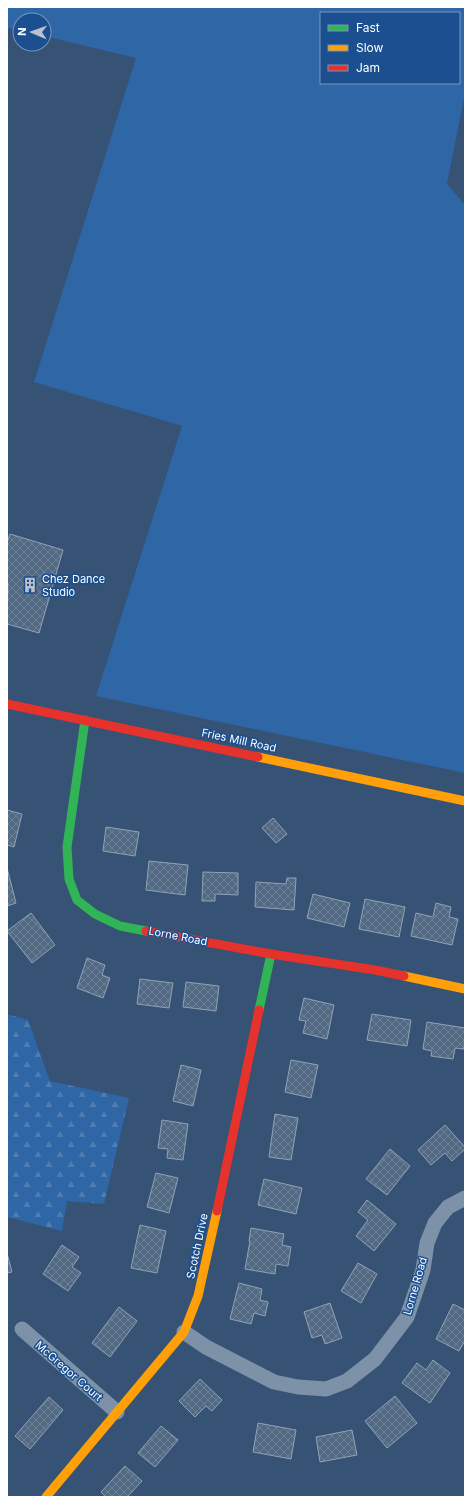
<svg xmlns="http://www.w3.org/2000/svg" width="472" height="1504" viewBox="0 0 472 1504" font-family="Inter,sans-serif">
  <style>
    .grass { fill: #2f66a5; fill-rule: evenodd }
    .forest { fill: url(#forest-firs) }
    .building { fill: url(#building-cross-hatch); stroke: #92a2b6 }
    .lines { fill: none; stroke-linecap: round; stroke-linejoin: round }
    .street { stroke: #7d92a8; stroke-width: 15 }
    .fast { stroke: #30b455; stroke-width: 9 }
    .slow { stroke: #ff9f0a; stroke-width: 9 }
    .jam { stroke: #e5322d; stroke-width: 9 }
    .labels { text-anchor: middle; stroke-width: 3; stroke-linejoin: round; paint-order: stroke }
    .poi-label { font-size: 11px; fill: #fff; stroke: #1b4f8f; text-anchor: start }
    .street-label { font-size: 11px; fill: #fff; stroke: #1b4f8f }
  </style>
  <defs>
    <pattern id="forest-firs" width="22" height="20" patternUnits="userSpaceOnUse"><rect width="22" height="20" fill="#2f66a5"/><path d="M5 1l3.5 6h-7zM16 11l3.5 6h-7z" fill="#4e7db2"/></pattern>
    <pattern id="building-cross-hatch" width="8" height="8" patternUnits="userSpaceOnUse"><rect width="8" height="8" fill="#526984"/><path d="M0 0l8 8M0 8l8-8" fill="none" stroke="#6c8096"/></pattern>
  </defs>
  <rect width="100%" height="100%" fill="#365274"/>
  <path class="grass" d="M7,7H465V94L447,184L465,205V773L96,696L182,426L34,382L136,58L44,36V20H20V31L7,28ZM321,13H459V83H321Z"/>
  <path class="forest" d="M7,1014L28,1020L50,1081L129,1098L104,1204L67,1201L62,1231L7,1217Z"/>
  <g class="building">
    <path d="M10,534L63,550L39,633L7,624L8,583H7V543Z"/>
    <path d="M7,810L22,814L14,847L7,845Z"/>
    <path d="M273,818L287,834L276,843L262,828Z"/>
    <path d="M106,827L139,832L135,856L103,851Z"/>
    <path d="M149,861L188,865L185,895L146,890Z"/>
    <path d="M7,868L16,903L7,906Z"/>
    <path d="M203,872L238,873V895L215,894V901H202Z"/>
    <path d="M287,878H296L294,910L255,907L256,882L286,884Z"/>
    <path d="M313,894L350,903L344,927L307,918Z"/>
    <path d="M365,899L405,907L399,937L359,929Z"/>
    <path d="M436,903L451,907L449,917L458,919L452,945L411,936L416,913L433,917Z"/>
    <path d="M31,913L55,945L32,963L7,931Z"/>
    <path d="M87,958L105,965L102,975L110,978L103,998L77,988Z"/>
    <path d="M140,979L173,983L169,1008L137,1004Z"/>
    <path d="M186,982L219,986L216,1011L183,1007Z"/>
    <path d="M304,998L334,1005L327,1039L303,1033L306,1021L299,1020Z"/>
    <path d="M372,1014L411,1020L407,1046L367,1040Z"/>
    <path d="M427,1022L465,1028L464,1049L455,1048L453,1059L431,1056L432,1051L423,1049Z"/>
    <path d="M291,1060L318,1065L311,1098L285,1092Z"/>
    <path d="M181,1065L201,1070L193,1106L173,1101Z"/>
    <path d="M275,1114L298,1118L291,1160L269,1157Z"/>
    <path d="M162,1120L188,1124L183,1160L167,1158L168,1149L158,1148Z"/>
    <path d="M445,1125L465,1147V1149L452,1161L445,1153L431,1165L418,1150Z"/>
    <path d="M390,1149L410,1166L387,1195L366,1179Z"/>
    <path d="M156,1173L178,1178L169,1213L147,1207Z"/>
    <path d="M264,1179L302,1188L296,1214L258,1205Z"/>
    <path d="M367,1200L396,1224L374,1251L356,1236L368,1220L358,1212Z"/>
    <path d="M140,1225L166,1231L157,1273L131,1268Z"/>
    <path d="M251,1228L284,1234L282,1245L291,1247L288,1266L276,1264L275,1274L245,1269L250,1241H249Z"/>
    <path d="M62,1245L79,1257L72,1267L81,1273L68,1291L43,1274Z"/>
    <path d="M7,1253L12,1272L7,1273Z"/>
    <path d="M358,1263L377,1274L361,1303L341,1291Z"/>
    <path d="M239,1283L262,1289L260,1300L268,1302L265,1316L254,1313L251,1324L230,1319Z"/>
    <path d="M330,1303L342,1338L325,1344L322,1335L312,1338L304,1312Z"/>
    <path d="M453,1304L465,1310V1340L459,1351L436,1339Z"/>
    <path d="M119,1307L137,1321L110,1357L92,1343Z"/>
    <path d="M433,1360L450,1373L430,1403L402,1383L417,1363L426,1370Z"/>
    <path d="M200,1379L222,1400L212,1411L206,1406L195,1417L179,1401Z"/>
    <path d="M395,1396L417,1423L387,1448L365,1421Z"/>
    <path d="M49,1397L63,1410L30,1449L15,1436Z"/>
    <path d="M258,1423L296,1430L291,1459L253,1452Z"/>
    <path d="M161,1426L178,1440L155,1467L138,1453Z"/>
    <path d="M352,1430L357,1455L320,1462L316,1437Z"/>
    <path d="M125,1466L142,1481L127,1497H106L101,1492Z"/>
  </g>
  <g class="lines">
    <g class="street">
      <path d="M22,1329L117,1412"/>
      <path d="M184,1332L206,1347L274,1382L298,1387L326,1389L347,1381L375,1359L407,1317L423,1270L427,1243L435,1223L448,1207L465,1198"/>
    </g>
    <g class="fast">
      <path d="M85,720L67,847L69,879L77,900L95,914L120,926L146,931"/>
      <path d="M259,1010L271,954"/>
    </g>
    <g class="slow">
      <path d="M258,757L465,801"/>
      <path d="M404,976L465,989"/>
      <path d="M46,1497L184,1332L198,1296L217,1211"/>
    </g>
    <g class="jam">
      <path d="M7,704L258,757"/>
      <path d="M146,931L271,954L375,970L404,976"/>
      <path d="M217,1211L259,1010"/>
    </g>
  </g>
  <defs>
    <g id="building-bare" transform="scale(1.2)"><path d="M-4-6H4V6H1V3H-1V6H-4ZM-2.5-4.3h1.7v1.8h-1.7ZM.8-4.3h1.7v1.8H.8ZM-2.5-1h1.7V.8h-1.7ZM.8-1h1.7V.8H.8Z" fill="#b9c2ce" stroke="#1b4f8f" stroke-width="2.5" paint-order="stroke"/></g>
  </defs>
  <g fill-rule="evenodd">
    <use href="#building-bare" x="30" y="585"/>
  </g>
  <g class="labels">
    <g class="poi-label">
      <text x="42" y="583">Chez Dance<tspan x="42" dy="13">Studio</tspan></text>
    </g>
    <g class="street-label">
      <text transform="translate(239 740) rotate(12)" y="4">Fries Mill Road</text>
      <text transform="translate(178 936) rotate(11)" y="4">Lorne Road</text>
      <text transform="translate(197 1246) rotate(-78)" y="4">Scotch Drive</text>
      <text transform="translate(415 1286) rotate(-74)" y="4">Lorne Road</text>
      <text transform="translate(69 1371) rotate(41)" y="4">McGregor Court</text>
    </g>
  </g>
  <rect width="472" height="1504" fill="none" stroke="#ffffff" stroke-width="16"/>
  <rect x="320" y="12" width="140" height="72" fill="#1b4f8f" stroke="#7695bc"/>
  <rect x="328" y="25" width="20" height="6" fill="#30b455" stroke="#7695bc"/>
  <text x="356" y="32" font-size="12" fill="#ffffff">Fast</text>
  <rect x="328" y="45" width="20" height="6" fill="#ff9f0a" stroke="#7695bc"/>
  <text x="356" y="52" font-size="12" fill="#ffffff">Slow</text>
  <rect x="328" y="65" width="20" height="6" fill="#e5322d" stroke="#7695bc"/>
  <text x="356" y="72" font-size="12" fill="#ffffff">Jam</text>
  <g transform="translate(32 32) rotate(272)"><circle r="19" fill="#1b4f8f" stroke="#7695bc"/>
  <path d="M0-3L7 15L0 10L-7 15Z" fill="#b9c2ce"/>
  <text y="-6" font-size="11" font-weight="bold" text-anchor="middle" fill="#ffffff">N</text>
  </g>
</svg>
